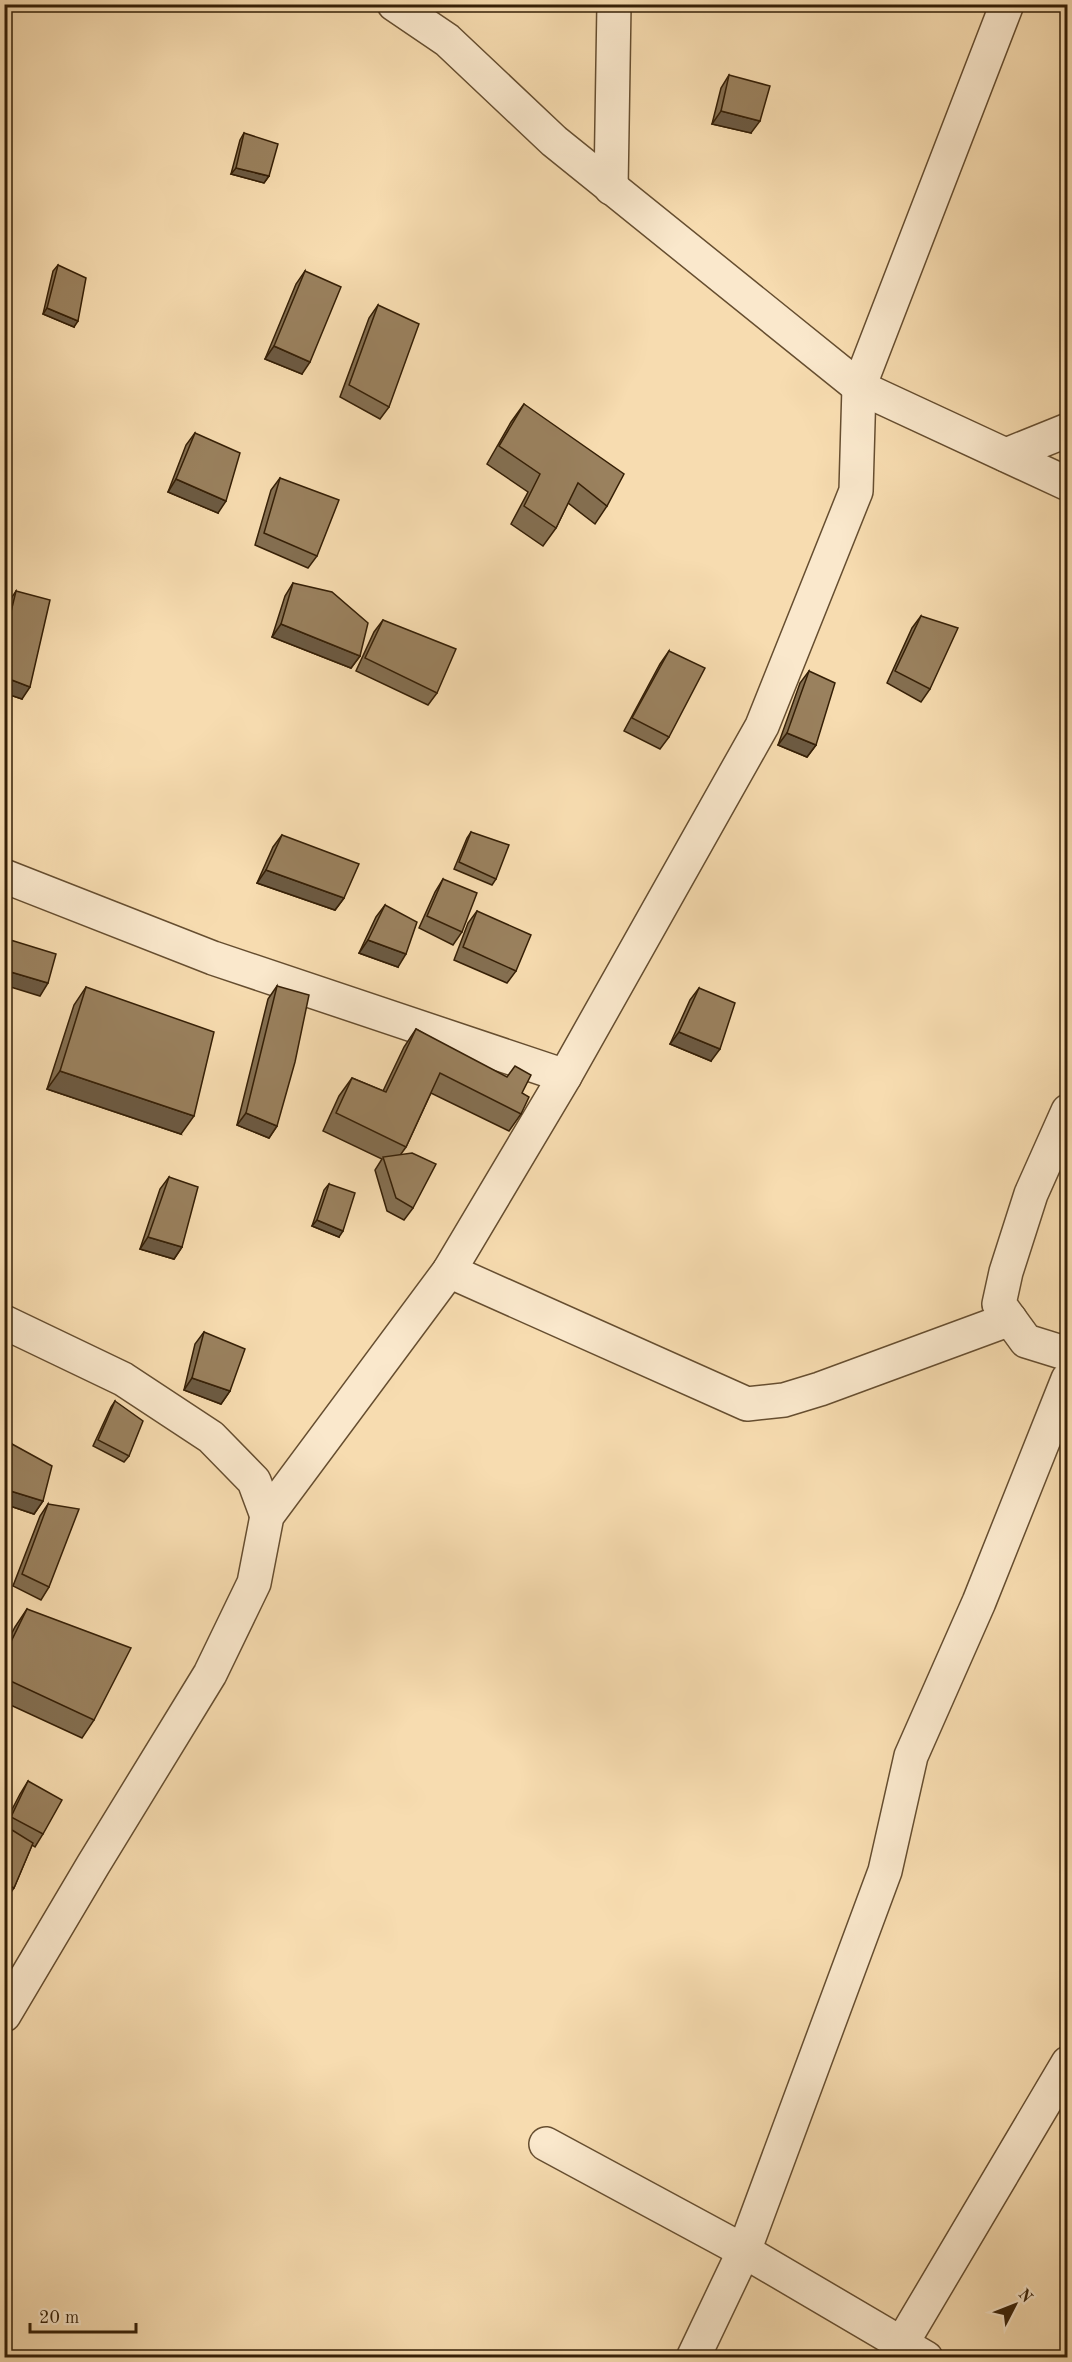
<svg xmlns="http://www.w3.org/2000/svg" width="1072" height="2362" viewBox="0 0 1072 2362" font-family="'Old Standard TT',serif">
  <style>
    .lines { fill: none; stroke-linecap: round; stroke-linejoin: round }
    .minor-casing { stroke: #664e30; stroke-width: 36 }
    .minor { stroke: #fae8cc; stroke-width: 33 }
    .wall { fill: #846f51; stroke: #351f06; stroke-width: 1.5 }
    .shaded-wall { fill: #6c5a42; stroke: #351f06; stroke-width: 1.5 }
    .building { fill: #9a815e; stroke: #351f06; stroke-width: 1.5 }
  </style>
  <rect width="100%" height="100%" fill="#f7dcb0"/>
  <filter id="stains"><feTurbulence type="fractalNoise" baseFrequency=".00333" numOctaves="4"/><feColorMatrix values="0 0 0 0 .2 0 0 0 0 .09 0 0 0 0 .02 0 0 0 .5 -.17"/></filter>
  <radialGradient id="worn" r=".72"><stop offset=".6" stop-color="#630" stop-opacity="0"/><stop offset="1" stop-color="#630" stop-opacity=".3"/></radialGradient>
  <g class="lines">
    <g class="minor-casing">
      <g id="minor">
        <path d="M394,4L447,40L554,141L859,387L1068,484"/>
        <path d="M611,188L614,4"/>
        <path d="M1006,455L1068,430"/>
        <path d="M4,876L213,958L565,1076"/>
        <path d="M1068,1111L1031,1194L1006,1272L999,1304L1026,1341L1068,1354"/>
        <path d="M449,1271L747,1404L784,1400L820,1389L1010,1319"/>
        <path d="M4,1322L123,1379L211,1437L254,1481L267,1516"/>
        <path d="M4,2015L93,1865L210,1674L254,1583L267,1516L449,1271L565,1076L762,726L856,491L859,387L1007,4"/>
        <path d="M546,2144L744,2251L926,2358"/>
        <path d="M902,2343L1068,2063"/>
        <path d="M693,2358L744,2251L885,1871L911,1756L979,1602L1068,1379"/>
      </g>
    </g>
    <use href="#minor" class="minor"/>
  </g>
  <g class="wall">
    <path d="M729,75L751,133L712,124L721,88Z"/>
    <path d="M244,133L269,176L264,183L231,174L240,140Z"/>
    <path d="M58,265L74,327L43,314L53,271Z"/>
    <path d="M305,271L302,374L265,359L296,284Z"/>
    <path d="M378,305L389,407L380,419L340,397L369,318Z"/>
    <path d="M524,404L607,506L595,524L568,503L556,528L543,546L511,524L528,492L487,464L511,422Z"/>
    <path d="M195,433L218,513L168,492L186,445Z"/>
    <path d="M280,478L317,556L308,568L255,545L271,490Z"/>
    <path d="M293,583L360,656L351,668L272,637L285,596Z"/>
    <path d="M16,591L22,699L4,693V617L8,603Z"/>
    <path d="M921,616L930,689L921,702L887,683L912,628Z"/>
    <path d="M383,620L437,693L428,705L356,671L374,632Z"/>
    <path d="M669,651V737L660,749L624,731L660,664Z"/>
    <path d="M809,671L816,745L807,757L778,745L800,683Z"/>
    <path d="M471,832L496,879L492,885L454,869L467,838Z"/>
    <path d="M282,835L344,898L335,910L257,883L273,847Z"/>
    <path d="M443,879L462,932L453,945L419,928L435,892Z"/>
    <path d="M385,905L398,967L359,953L376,917Z"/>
    <path d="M477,911L516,971L507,983L454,960L468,923Z"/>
    <path d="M277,986V1126L269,1138L237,1125L268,999Z"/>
    <path d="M86,987L181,1134L47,1089L74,1005Z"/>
    <path d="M699,988L711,1061L670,1044L690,1000Z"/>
    <path d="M416,1029L522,1093L521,1114L509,1131L431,1093L406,1147L401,1154L413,1208L404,1220L387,1211L375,1170L382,1159L323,1131L339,1096L352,1078L383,1091L404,1047Z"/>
    <path d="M169,1177L182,1247L174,1259L140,1249L160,1189Z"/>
    <path d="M329,1184L339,1237L312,1226L324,1190Z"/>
    <path d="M204,1332L230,1391L221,1404L184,1390L195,1344Z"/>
    <path d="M115,1401L129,1456L124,1462L93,1446L111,1407Z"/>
    <path d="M12,1444L43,1501L34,1514L4,1504V1454Z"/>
    <path d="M48,1504L49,1587L41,1600L13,1586L40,1516Z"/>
    <path d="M27,1609L94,1720L82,1738L4,1702V1648L15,1627Z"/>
    <path d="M28,1781L43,1834L35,1847L32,1845L14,1888L5,1901L4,1825L20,1794Z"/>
  </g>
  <g class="shaded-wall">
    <path d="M721,111L760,121L751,133L712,124Z"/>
    <path d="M236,168L269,176L264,183L231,174Z"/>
    <path d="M47,308L78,321L74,327L43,314Z"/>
    <path d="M274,346L310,362L302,374L265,359Z"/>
    <path d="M176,479L226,501L218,513L168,492Z"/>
    <path d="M281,624L360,656L351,668L272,637Z"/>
    <path d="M4,677L30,687L22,699L4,693Z"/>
    <path d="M787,733L816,745L807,757L778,745Z"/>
    <path d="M266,870L344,898L335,910L257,883Z"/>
    <path d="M368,940L406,954L398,967L359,953Z"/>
    <path d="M4,970L48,983L40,996L4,985Z"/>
    <path d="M679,1032L720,1049L711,1061L670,1044Z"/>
    <path d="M60,1071L194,1116L181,1134L47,1089Z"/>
    <path d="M246,1113L277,1126L269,1138L237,1125Z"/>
    <path d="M317,1220L343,1231L339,1237L312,1226Z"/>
    <path d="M148,1237L182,1247L174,1259L140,1249Z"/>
    <path d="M192,1378L230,1391L221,1404L184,1390Z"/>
    <path d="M4,1489L43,1501L34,1514L4,1504Z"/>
  </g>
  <g class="building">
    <path d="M729,75L770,86L760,121L721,111Z"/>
    <path d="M244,133L278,144L269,176L236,168Z"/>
    <path d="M58,265L86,278L78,321L47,308Z"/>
    <path d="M305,271L341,287L310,362L274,346Z"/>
    <path d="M378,305L419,324L389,407L349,385Z"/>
    <path d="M524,404L624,474L607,506L578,483L556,528L524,506L540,474L499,446Z"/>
    <path d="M195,433L240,453L226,501L176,479Z"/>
    <path d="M280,478L339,500L317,556L264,533Z"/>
    <path d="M293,583L332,592L368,623L360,656L281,624Z"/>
    <path d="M16,591L50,600L30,687L4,677V641Z"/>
    <path d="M921,616L958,628L930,689L895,671Z"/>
    <path d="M383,620L456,649L437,693L365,658Z"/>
    <path d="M669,651L705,668L669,737L632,718Z"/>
    <path d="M809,671L835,683L816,745L787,733Z"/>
    <path d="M471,832L509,845L496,879L459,862Z"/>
    <path d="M282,835L359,864L344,898L266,870Z"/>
    <path d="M443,879L477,893L462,932L427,916Z"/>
    <path d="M385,905L417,922L406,954L368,940Z"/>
    <path d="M477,911L531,935L516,971L463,947Z"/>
    <path d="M4,938L56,954L48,983L4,970Z"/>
    <path d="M277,986L309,995L295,1062L277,1126L246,1113Z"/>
    <path d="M86,987L214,1032L194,1116L60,1071Z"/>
    <path d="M699,988L735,1003L720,1049L679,1032Z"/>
    <path d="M416,1029L507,1077L515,1066L531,1075L522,1093L529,1097L521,1114L440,1073L406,1147L336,1113L352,1078L386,1092Z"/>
    <path d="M412,1153L436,1164L413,1208L396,1198L383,1157Z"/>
    <path d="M169,1177L198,1187L182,1247L148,1237Z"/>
    <path d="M329,1184L355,1193L343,1231L317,1220Z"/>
    <path d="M204,1332L245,1349L230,1391L192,1378Z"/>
    <path d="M115,1401L143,1421L129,1456L98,1440Z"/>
    <path d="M12,1444L52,1466L43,1501L4,1489V1475Z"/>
    <path d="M48,1504L79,1509L49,1587L22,1574Z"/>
    <path d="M27,1609L131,1648L94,1720L4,1678V1656Z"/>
    <path d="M28,1781L62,1800L43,1834L11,1817Z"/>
    <path d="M4,1825L33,1843L14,1888L4,1883Z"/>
  </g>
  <rect width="1072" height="2362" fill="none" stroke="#f7dcb0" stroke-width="24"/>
  <rect x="6" y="6" width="1060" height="2350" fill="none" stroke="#351f06" stroke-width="3"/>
  <rect x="12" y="12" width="1048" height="2338" fill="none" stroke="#351f06" stroke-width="1.5"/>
  <g transform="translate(1015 2305) rotate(48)" stroke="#fae8cc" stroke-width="4.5" paint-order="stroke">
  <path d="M0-4.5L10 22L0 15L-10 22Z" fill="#351f06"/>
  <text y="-9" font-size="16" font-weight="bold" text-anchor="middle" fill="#351f06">N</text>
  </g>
  <path d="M30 2323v9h106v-9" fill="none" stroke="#351f06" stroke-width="3"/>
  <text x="39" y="2323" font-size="18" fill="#351f06" stroke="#fae8cc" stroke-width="4.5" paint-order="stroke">20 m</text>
  <rect width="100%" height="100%" filter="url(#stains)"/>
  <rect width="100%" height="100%" fill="url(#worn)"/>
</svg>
